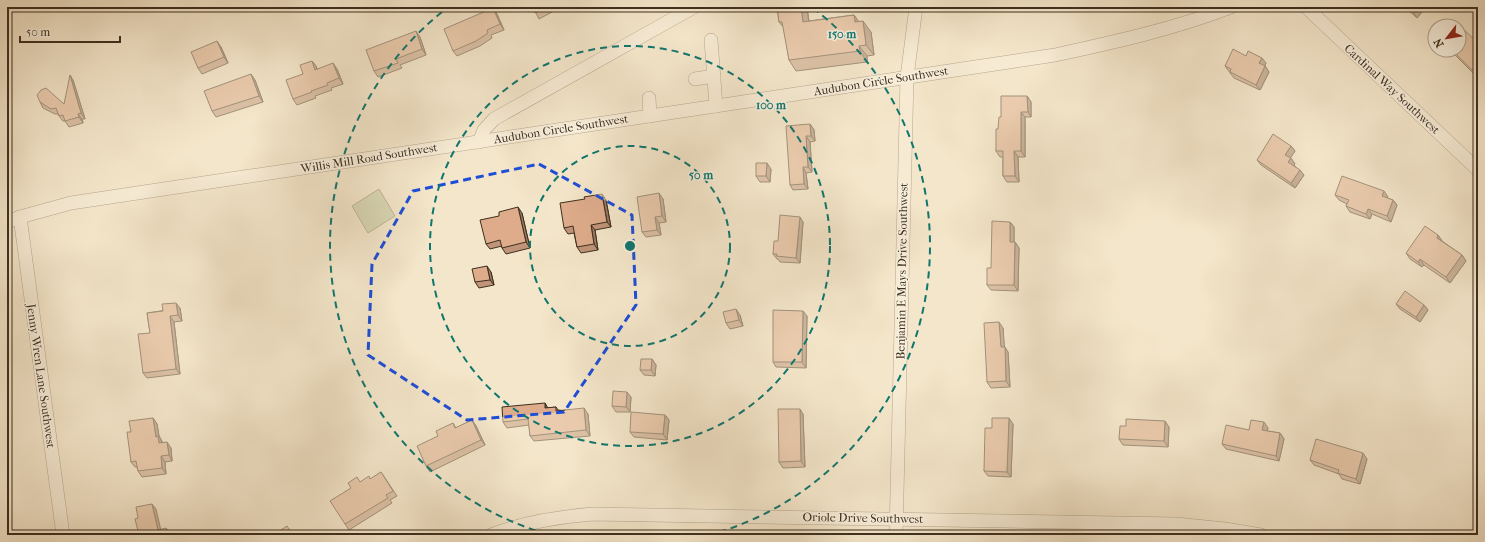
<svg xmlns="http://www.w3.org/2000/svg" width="1485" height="542" viewBox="0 0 1485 542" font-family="'IM FELL French Canon',serif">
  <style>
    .green { fill: #b9c699; stroke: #7b7a5c }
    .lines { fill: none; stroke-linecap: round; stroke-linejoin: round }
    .minor-casing { stroke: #6b5d4a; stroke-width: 14 }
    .minor { stroke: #f8efdd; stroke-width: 13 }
    .wall { fill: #bf9478; stroke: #3d2f1f }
    .shaded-wall { fill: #9b7861; stroke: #3d2f1f }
    .building { fill: #deac8b; stroke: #3d2f1f }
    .marked { fill: none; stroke: #1d4ed8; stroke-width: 3; stroke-dasharray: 8 5; stroke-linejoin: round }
    .ring { fill: none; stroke: #0f766e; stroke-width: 2; stroke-dasharray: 7 5 }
    .labels { text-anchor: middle; stroke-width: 3; stroke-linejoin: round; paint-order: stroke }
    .street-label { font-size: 12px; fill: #3d2f1f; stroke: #f8efdd }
    .centre { fill: #0f766e; stroke: #f8efdd; stroke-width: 2 }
    .ring-label { font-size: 12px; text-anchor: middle; font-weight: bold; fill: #0f766e; stroke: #f8efdd; stroke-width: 3; stroke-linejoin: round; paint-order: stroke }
  </style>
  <rect width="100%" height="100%" fill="#f4e6ca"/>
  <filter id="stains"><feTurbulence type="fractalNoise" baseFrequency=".005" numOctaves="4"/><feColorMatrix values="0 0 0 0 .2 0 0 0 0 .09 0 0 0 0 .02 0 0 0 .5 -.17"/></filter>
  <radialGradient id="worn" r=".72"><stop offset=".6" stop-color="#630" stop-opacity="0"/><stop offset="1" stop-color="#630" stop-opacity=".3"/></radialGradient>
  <path class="green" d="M379,189L395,216L368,233L352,206Z"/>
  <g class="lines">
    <g class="minor-casing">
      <g id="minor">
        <path d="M1306,7L1478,170"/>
        <path d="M711,40L716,106"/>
        <path d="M695,79L714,76"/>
        <path d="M649,98L650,116"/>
        <path d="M479,142L484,130L494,119L694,7"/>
        <path d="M20,217L63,535"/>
        <path d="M7,222L20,217L71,203L1055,55C1115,42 1174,29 1231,7"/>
        <path d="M491,535C524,522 557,517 593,514L1176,524L1225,529L1261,535"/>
        <path d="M896,535L907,77L916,7"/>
      </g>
    </g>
    <use href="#minor" class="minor"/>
  </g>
  <g class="wall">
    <path d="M524,7H551L554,11L539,19L534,9L528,12Z"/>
    <path d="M777,7H807L809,21L854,15L859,22L871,32L874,55L867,56V62L796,71L789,60L784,28L779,22Z"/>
    <path d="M1405,7H1426L1417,18Z"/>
    <path d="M493,8L497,14L504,30L491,35L492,38L480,46L457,56L453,51Z"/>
    <path d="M420,37L426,55L400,65L402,68L378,77L374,71Z"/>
    <path d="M1478,43V74L1476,76L1450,50H1459Z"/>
    <path d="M221,47L228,63L202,74L198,68Z"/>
    <path d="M1246,56L1266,63L1265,66L1269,72L1260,90L1234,78L1225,66Z"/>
    <path d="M312,61L316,66L317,69H337L343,84L331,88L332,90L315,96L316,98L297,105L293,99L303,74Z"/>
    <path d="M73,80L85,119H82L83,123L69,127L65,121H63L59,116L58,114H55L43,108L40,102L64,104Z"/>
    <path d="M255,80L263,102L216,117L212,111Z"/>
    <path d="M1027,96L1031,102V117H1025V157H1018L1019,182H1007L1003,176V157H1000L996,151L1001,117Z"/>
    <path d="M810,124L814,130L815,141L810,142L812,172L806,173L808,189L793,190L790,185Z"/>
    <path d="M1291,146L1295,151L1290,158L1295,164L1294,165L1304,175L1295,188L1261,165L1257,160Z"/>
    <path d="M771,169L770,182H760L756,176Z"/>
    <path d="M1335,195L1388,197L1387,198L1393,200L1397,205L1391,222L1372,214L1370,219L1350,212L1346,206L1347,204L1339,200Z"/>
    <path d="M663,199L666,222L659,223L661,235L646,237L642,232Z"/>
    <path d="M606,200L611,227L595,230L598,250L581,253L577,247L574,233L568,234L564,228Z"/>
    <path d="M522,213L530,248L506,254L502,248V246L490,249L486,244Z"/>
    <path d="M803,222L800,263L780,262L779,260L777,259L773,254L778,241Z"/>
    <path d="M1010,222L1014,227V242H1015L1019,248L1018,291L991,290L987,285L991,268Z"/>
    <path d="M1438,235L1442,241L1462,255L1466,261L1450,283L1424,265L1422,267L1410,259L1406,253Z"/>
    <path d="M491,272L494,285L479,288L475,282Z"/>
    <path d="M1396,304L1424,305L1428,310L1420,322L1400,309Z"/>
    <path d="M180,308L182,321L174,322L180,374L147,378L143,373L150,333L147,313Z"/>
    <path d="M740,315L743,326L730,329L726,323Z"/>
    <path d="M807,316L806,368L776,367L773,362Z"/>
    <path d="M1003,328L1004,347L1008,352L1010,387L991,388L987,382Z"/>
    <path d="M652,359L656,365L655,376L644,375L640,370Z"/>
    <path d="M631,397L630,412H616L612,406Z"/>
    <path d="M556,407L558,410L588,414L590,436L534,441L530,436L529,425L507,428L503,422L548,408Z"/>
    <path d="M803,414L805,467L783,468L779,462Z"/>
    <path d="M665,415L669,420L667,440L634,437L630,432Z"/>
    <path d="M153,418L157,424L159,436L163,443L171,448L172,461L165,462L166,474L142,477L138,471L137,467H135L131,462V432Z"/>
    <path d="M472,420L476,426L485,445L430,472L426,466L438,436L453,423L456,428Z"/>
    <path d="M1013,424L1011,477L988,476L984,471L992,428Z"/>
    <path d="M1126,426L1169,427L1168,447L1123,445L1119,439Z"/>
    <path d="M1268,428L1267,431L1280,433L1284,439L1279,461L1226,449L1222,444L1249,430Z"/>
    <path d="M1367,459L1360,484L1342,479L1339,474L1314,465L1310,460Z"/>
    <path d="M381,472L397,496L390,500L392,503L349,530L345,524L360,482L371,479Z"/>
  </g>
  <g class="shaded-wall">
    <path d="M801,7H807L810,33L803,22Z"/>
    <path d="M1417,7H1426L1417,18L1413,12Z"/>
    <path d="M493,8L497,14L504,30L500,24Z"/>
    <path d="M854,15L862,26L855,22Z"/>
    <path d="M863,21L871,32L874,55L866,45Z"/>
    <path d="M416,31L420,37L426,55L422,49Z"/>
    <path d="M217,41L221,47L228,63L224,57Z"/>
    <path d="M859,46L867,56V62L860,51Z"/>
    <path d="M1262,58L1266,63L1263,69L1259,63Z"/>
    <path d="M312,61L316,66L319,75L315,70Z"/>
    <path d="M333,63L337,69L343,84L339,78Z"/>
    <path d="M1265,66L1269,72L1260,90L1256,85Z"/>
    <path d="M251,74L255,80L263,102L259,96Z"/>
    <path d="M70,75L73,80L85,119L81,113Z"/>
    <path d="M1027,96L1031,102V117L1028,112Z"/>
    <path d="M1021,112L1025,117V157L1021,151Z"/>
    <path d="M78,114L82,119L83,123L79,117Z"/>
    <path d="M810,124L814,130L815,141L811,136Z"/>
    <path d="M806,136L810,142L812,172L808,167Z"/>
    <path d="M1291,146L1295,151L1289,160L1285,155Z"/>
    <path d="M1014,151L1018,157L1019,182L1015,176Z"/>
    <path d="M1291,158L1295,164L1292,167L1288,162Z"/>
    <path d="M767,163L771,169L770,182L766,176Z"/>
    <path d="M803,167L806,173L808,189L804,184Z"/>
    <path d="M1300,170L1304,175L1295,188L1291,183Z"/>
    <path d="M1384,191L1388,197L1386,201L1382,196Z"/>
    <path d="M659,193L663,199L666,222L662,216Z"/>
    <path d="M602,194L606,200L611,227L607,222Z"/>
    <path d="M1393,200L1397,205L1391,222L1387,216Z"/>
    <path d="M518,207L522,213L530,248L526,242Z"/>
    <path d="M1368,209L1372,214L1370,219L1366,214Z"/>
    <path d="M655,217L659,223L661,235L657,230Z"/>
    <path d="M800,217L803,222L800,263L796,258Z"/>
    <path d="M1010,222L1014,227V248L1010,242Z"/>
    <path d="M591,225L595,230L598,250L594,244Z"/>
    <path d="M1438,235L1442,241L1437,238Z"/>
    <path d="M1015,242L1019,248L1018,291L1014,285Z"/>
    <path d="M1462,255L1466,261L1450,283L1446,277Z"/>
    <path d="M1420,259L1424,265L1422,267L1418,262Z"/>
    <path d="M487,266L491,272L494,285L490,280Z"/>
    <path d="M176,303L180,308L182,321L178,315Z"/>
    <path d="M1424,305L1428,310L1420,322L1416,317Z"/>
    <path d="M736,309L740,315L743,326L739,320Z"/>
    <path d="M803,311L807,316L806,368L802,362Z"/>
    <path d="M170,316L174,322L180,374L176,369Z"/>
    <path d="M999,322L1003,328L1005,353L1001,347Z"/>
    <path d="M1005,347L1008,352L1010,387L1006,381Z"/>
    <path d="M652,359L656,365L655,376L651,370Z"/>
    <path d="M627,392L631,397L630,412L626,407Z"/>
    <path d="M545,403L548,408H545Z"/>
    <path d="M584,408L588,414L590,436L586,430Z"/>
    <path d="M800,409L803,414L805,467L801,461Z"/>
    <path d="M665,415L669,420L667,440L663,434Z"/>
    <path d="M153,418L157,424L159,436L162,442L163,449L156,437Z"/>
    <path d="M1009,418L1013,424L1011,477L1007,472Z"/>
    <path d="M472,420L476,426L485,445L481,440Z"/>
    <path d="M1165,421L1169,427L1168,447L1164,441Z"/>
    <path d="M1264,422L1268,428L1266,435L1262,430Z"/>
    <path d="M1280,433L1284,439L1279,461L1276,456Z"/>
    <path d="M167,442L171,448L172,461L169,455Z"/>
    <path d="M1363,453L1367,459L1360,484L1356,479Z"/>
    <path d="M161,456L165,462L166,474L162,468Z"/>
    <path d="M152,504L156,509L162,535L158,530Z"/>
    <path d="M166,528L170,533L171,535H168Z"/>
  </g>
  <g class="building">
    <path d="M532,7H547L535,13Z"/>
    <path d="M777,7H801L803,22L854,15L855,22L863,21L866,45L859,46L860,51L789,60L782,22H779Z"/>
    <path d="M1407,7H1417L1413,12Z"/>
    <path d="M493,8L500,24L487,30L488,33L476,41L453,51L444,29Z"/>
    <path d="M1443,19L1450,26H1436Z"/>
    <path d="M1459,25L1478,43V65L1472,70L1452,50H1459Z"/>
    <path d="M1435,27V34L1431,30Z"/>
    <path d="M416,31L422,49L396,59L398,63L374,71L366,50Z"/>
    <path d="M217,41L224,57L198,68L191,52Z"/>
    <path d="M1233,49L1246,56L1248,51L1262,58L1259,63L1265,66L1256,85L1230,72L1231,69L1225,66Z"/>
    <path d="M312,61L315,70L333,63L339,78L327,83L328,85L311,91L312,92L293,99L286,80L303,74L300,65Z"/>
    <path d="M251,74L259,96L212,111L204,91Z"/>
    <path d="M70,75L81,113L78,114L79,117L65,121L63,115L59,116L56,108L51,109L40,102L37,95L41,90L46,88L64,104Z"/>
    <path d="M1001,96H1027L1028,112H1021V151H1014L1015,176H1003V151H996V129H998L999,117H1001Z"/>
    <path d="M810,124L811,136H806L808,167H803L804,184L790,185L786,126Z"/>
    <path d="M1273,134L1291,146L1285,155L1291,158L1288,162L1300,170L1291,183L1257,160Z"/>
    <path d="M756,163H767L766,176H756Z"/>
    <path d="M1342,176L1384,191L1382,196L1393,200L1387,216L1368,209L1366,214L1346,206L1349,200L1335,195Z"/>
    <path d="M659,193L662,216L655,217L657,230L642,232L637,197Z"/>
    <path d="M602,194L607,222L591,225L594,244L577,247L573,226L564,228L560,203L585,199L584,197Z"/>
    <path d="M518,207L526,242L502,248L500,240L486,244L480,220L499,216V212Z"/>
    <path d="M780,215L800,217L796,258L776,256L777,254H773L774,241H778Z"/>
    <path d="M992,221L1010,222V242H1015L1014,285H987V268H991Z"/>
    <path d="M1425,226L1438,235L1437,238L1462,255L1446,277L1420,259L1418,262L1406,253Z"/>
    <path d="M487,266L490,280L475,282L472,269Z"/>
    <path d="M1405,291L1424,305L1416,317L1396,304Z"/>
    <path d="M176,303L178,315L170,316L176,369L143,373L138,334L150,333L147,313L163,311L162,304Z"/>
    <path d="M736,309L739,320L726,323L723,312Z"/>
    <path d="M773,310L803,311L802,362H773Z"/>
    <path d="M999,322L1001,347H1005L1006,381L987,382L984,323Z"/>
    <path d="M641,359H652L651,370H640Z"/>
    <path d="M613,391L627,392L626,407L612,406Z"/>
    <path d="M545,403V408L556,407V411L584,408L586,430L530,436L528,419L503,422L502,407Z"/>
    <path d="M778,409H800L801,461L779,462Z"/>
    <path d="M631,412L665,415L663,434L630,432Z"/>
    <path d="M153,418L156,437L158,436L159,443L167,442L169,455L161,456L162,468L138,471L136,461L131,462L127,432H131L129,421Z"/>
    <path d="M992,418H1009L1007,472L984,471L985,428H992Z"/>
    <path d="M1126,419L1165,421L1164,441L1119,439L1120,426H1126Z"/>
    <path d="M472,420L481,440L426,466L417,446L438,436L436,431L453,423L455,428Z"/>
    <path d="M1251,420L1264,422L1262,430L1280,433L1276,456L1222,444L1226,425L1249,430Z"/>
    <path d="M1316,439L1363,453L1356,479L1338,473L1339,470L1310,460Z"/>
    <path d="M381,472L393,491L386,495L388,498L345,524L330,501L351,488L348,483L357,477L360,482L369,476L370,479Z"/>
    <path d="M152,504L158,530L166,528L168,535H139L135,519L138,518L136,507Z"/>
    <path d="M287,526L293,535H280L278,532Z"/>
  </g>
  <path d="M0 0H1485V542H0ZM539,164L632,215L636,305L564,412L467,420L368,355L372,264L413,191Z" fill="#f4e6ca" fill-opacity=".55" fill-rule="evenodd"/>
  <path class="marked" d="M539,164L632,215L636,305L564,412L467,420L368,355L372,264L413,191Z"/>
  <g class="ring">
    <circle cx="630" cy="246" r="100"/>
    <circle cx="630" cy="246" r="200"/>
    <path d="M547 534A300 300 0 0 1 447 8M813 8A300 300 0 0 1 713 534"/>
  </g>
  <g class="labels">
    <g class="street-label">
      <text transform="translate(881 81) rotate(-9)" y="4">Audubon Circle Southwest</text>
      <text transform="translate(1392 89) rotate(43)" y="4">Cardinal Way Southwest</text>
      <text transform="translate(561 129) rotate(-9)" y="4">Audubon Circle Southwest</text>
      <text transform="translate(369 158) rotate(-9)" y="4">Willis Mill Road Southwest</text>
      <text transform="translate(902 271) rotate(-89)" y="4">Benjamin E Mays Drive Southwest</text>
      <text transform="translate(41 376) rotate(82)" y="4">Jenny Wren Lane Southwest</text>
      <text transform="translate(863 518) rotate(1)" y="4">Oriole Drive Southwest</text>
    </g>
  </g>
  <circle cx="630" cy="246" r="6" class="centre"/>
  <g class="ring-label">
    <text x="842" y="38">150 m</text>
    <text x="771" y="109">100 m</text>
    <text x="701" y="179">50 m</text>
  </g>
  <rect width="1485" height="542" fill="none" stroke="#f4e6ca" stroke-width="24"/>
  <rect x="8" y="8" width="1469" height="526" fill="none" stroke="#3d2f1f" stroke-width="2"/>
  <rect x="12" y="12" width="1461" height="518" fill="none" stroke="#3d2f1f"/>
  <g transform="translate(1447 38) rotate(239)"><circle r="19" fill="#f8efdd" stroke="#ada291"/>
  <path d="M0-3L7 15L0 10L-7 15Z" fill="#8f2418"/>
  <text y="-6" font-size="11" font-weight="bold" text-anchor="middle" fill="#3d2f1f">N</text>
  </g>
  <path d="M20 36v6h100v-6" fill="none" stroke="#3d2f1f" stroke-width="2"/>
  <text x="26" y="36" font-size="12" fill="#3d2f1f" stroke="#f8efdd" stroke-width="3" paint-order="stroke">50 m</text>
  <rect width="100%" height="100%" filter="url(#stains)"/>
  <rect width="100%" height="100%" fill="url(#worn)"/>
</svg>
